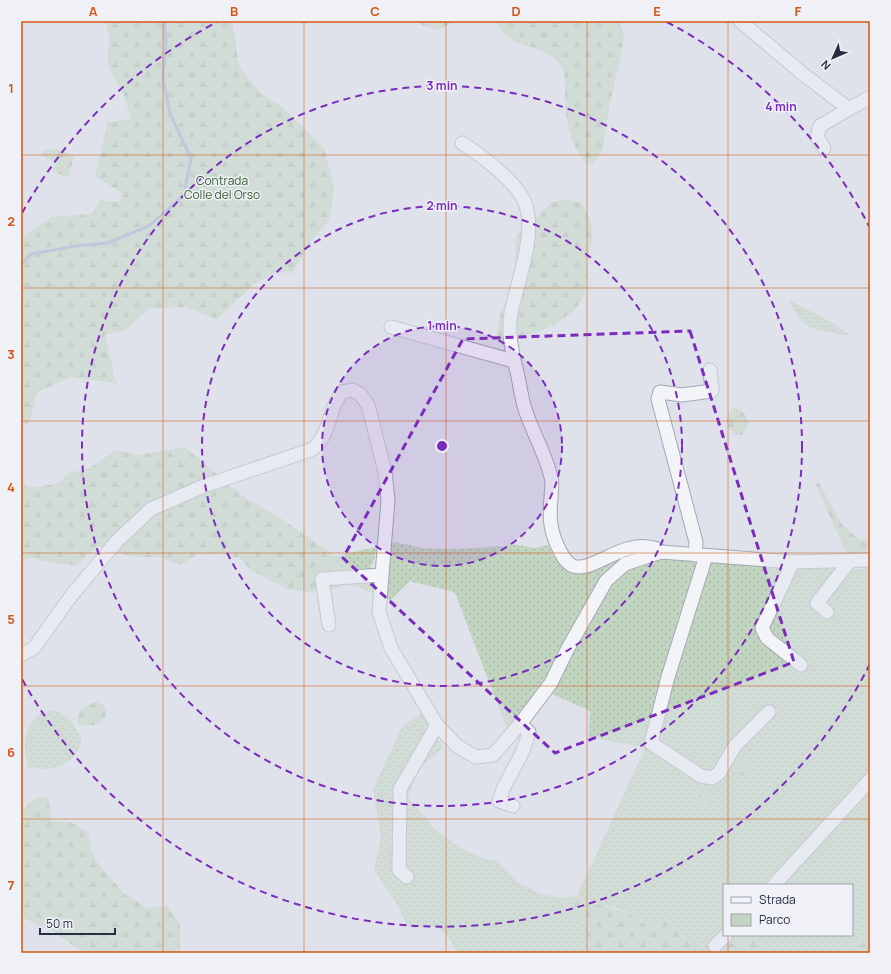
<svg xmlns="http://www.w3.org/2000/svg" width="891" height="974" viewBox="0 0 891 974" font-family="Manrope,sans-serif">
  <style>
    .green { fill: url(#green-dots) }
    .forest { fill: url(#forest-firs) }
    .lines { fill: none; stroke-linecap: round; stroke-linejoin: round }
    .stream { stroke: #97aacd; stroke-width: 3 }
    .minor-casing { stroke: #a4a8b5; stroke-width: 15 }
    .minor { stroke: #f2f4f8; stroke-width: 13 }
    .marked { fill: none; stroke: #7b2cbf; stroke-width: 3; stroke-dasharray: 8 5; stroke-linejoin: round }
    .grid { fill: none; stroke: #d55512; stroke-width: 1; stroke-opacity: 0.55 }
    .ring { fill: none; stroke: #7b2cbf; stroke-width: 2; stroke-dasharray: 7 5 }
    .labels { text-anchor: middle; stroke-width: 3; stroke-linejoin: round; paint-order: stroke }
    .park-label { font-size: 12px; fill: #356032; stroke: #eff1f7 }
    .centre { fill: #7b2cbf; stroke: #eff1f7; stroke-width: 2 }
    .ring-label { font-size: 12px; text-anchor: middle; font-weight: bold; fill: #7b2cbf; stroke: #eff1f7; stroke-width: 3; stroke-linejoin: round; paint-order: stroke }
    .neatline { fill: none; stroke: #d55512; stroke-width: 1.5 }
    .grid-label { font-size: 13px; text-anchor: middle; font-weight: bold; fill: #d55512 }
  </style>
  <defs>
    <pattern id="green-dots" width="8" height="8" patternUnits="userSpaceOnUse"><rect width="8" height="8" fill="#c2d5c0"/><path d="M2 2h.1M6 6h.1" fill="none" stroke="#a7b7a6" stroke-width="1.8" stroke-linecap="round"/></pattern>
    <pattern id="forest-firs" width="22" height="20" patternUnits="userSpaceOnUse"><rect width="22" height="20" fill="#c2d5c0"/><path d="M5 1l3.5 6h-7zM16 11l3.5 6h-7z" fill="#a7b7a6"/></pattern>
  </defs>
  <rect width="100%" height="100%" fill="#dfe2ea"/>
  <g class="green">
    <path d="M789,300L833,323L851,336C818,330 803,334 789,300Z"/>
    <path d="M395,542L422,548L456,549L517,545L534,548L549,545L552,554L572,574L595,570L622,554L642,552L663,559L685,561L778,567L834,566L853,570L870,568V931L842,953H774L756,935H852V885H724V935H739L720,953H692V947L645,924L635,916L615,907L600,905L577,896L645,748L589,737L590,711L539,688L507,729L455,593C440,587 425,586 410,581L390,601L383,598L388,544Z"/>
    <path d="M377,547L373,563L366,574L323,577L335,556Z"/>
    <path d="M373,580L374,594L351,584L326,590L336,582Z"/>
    <path d="M52,710C63,713 67,716 74,725C77,730 80,733 81,739C83,754 62,767 50,769C42,770 35,768 28,767C21,745 25,715 52,710Z"/>
    <path d="M422,713L443,748L418,769L408,798L435,829L460,848L480,857L496,861L517,882L541,894L563,898L568,910L569,921L581,920L586,925L591,953H457C453,943 443,927 431,926C425,925 418,928 412,929L407,925L397,904L374,870L381,837L373,789L402,727Z"/>
  </g>
  <g class="forest">
    <path d="M106,21H232L239,66L259,92L281,106L324,148L334,189L329,221L311,241L292,273L276,272L254,284L216,320L186,307L150,308L125,330L105,335L116,383L71,377L36,393L30,422L21,426V238L52,217L91,214L101,200L119,202L123,194L95,176L108,122L131,119L124,96L108,66L109,36Z"/>
    <path d="M417,21H457L437,30L422,25Z"/>
    <path d="M497,21H618L624,34L622,49L607,118L603,149L593,165L586,163C570,143 566,123 565,98C565,89 566,78 563,70C554,46 521,51 505,34C501,31 499,25 497,21Z"/>
    <path d="M46,149L62,150L74,156L69,176L66,177L52,171L55,165L54,162L43,156L42,152Z"/>
    <path d="M567,200L582,203C588,214 594,227 592,240C591,245 589,250 588,255C586,268 589,285 583,297C572,323 526,339 500,341L497,337L500,314L511,290L515,270L516,237L523,226L535,218L552,202Z"/>
    <path d="M734,408C744,410 747,416 749,425L742,435H736C726,428 723,416 734,408Z"/>
    <path d="M185,447L241,495L282,519L335,556L314,593L288,589L250,570L240,558L218,554L197,555L179,565L160,557H133L98,546L77,565L56,564L31,558L21,561V482L29,488L59,483L69,473L90,468L116,450L137,455Z"/>
    <path d="M815,483H819L841,523L857,538L870,541V556L848,557Z"/>
    <path d="M97,702L103,705L107,711C104,727 91,726 78,725C75,712 85,704 97,702Z"/>
    <circle cx="742" cy="766" r="9"/>
    <path d="M704,791L716,796L715,800L704,805L697,804V798Z"/>
    <path d="M38,797L48,798L52,821L71,822L88,832L91,849L98,864L126,895L148,908L168,906L180,925V953H84L53,931L21,917V811Z"/>
    <path d="M577,896C584,899 592,903 600,905C619,911 628,910 645,924L669,917L692,947V953H591L586,925L581,920L568,921V910L563,898Z"/>
    <path d="M870,931V953H843Z"/>
    <path d="M739,935H756L774,953H720Z"/>
  </g>
  <g class="lines">
    <path class="stream" d="M21,265L31,254L76,246L108,243L149,226L184,195L191,158L170,114L163,78L166,41L164,21"/>
    <g class="minor-casing">
      <g id="minor">
        <path d="M740,21L803,74L849,109L870,97"/>
        <path d="M462,143C481,155 517,182 525,203C537,234 517,282 511,313C508,329 511,345 514,361"/>
        <path d="M824,148L817,137L820,126L849,109"/>
        <path d="M391,327L514,361C519,376 520,391 524,406C531,430 545,452 551,477C553,483 551,491 551,498C549,518 550,532 560,551C563,557 566,563 573,566C591,573 621,542 648,547C654,548 657,548 661,552"/>
        <path d="M695,555L696,542L658,399L660,392L682,395L712,391L710,370"/>
        <path d="M706,556L668,677L651,743L701,776L712,778L719,773L735,746L769,712"/>
        <path d="M793,562L762,628L767,638L801,665"/>
        <path d="M827,612L817,603L850,561"/>
        <path d="M329,625L322,579L381,575"/>
        <path d="M21,655L34,648L71,596L117,541L151,509L204,486L313,449C333,429 327,411 342,392L352,390L360,394L368,405L385,472L388,500L379,612L391,648L437,725L457,746L476,757L493,755L520,724L551,683L567,650L606,581L625,564L661,552L793,562L870,560"/>
        <path d="M513,806L499,801L503,789L523,751L529,732L520,724"/>
        <path d="M407,877L399,870L400,789L437,725"/>
        <path d="M774,885L870,780"/>
        <path d="M715,946L726,935"/>
      </g>
    </g>
    <use href="#minor" class="minor"/>
  </g>
  <path d="M0 0H891V974H0ZM690,331L794,662L555,753L343,558L463,339Z" fill="#dfe2ea" fill-opacity=".55" fill-rule="evenodd"/>
  <path class="marked" d="M690,331L794,662L555,753L343,558L463,339Z"/>
  <path class="grid" d="M163,21V953M304,21V953M446,21V953M587,21V953M728,21V885M21,155H870M21,288H870M21,421H870M21,553H870M21,686H870M21,819H870M728,935V953"/>
  <circle cx="442" cy="446" r="120" fill="#7b2cbf" fill-opacity=".12"/>
  <g class="ring">
    <circle cx="442" cy="446" r="120"/>
    <circle cx="442" cy="446" r="240"/>
    <circle cx="442" cy="446" r="360"/>
    <path d="M870 664A480 480 0 0 1 22 679M22 213A480 480 0 0 1 217 22M667 22A480 480 0 0 1 870 228"/>
  </g>
  <g class="labels">
    <g class="park-label">
      <text x="222" y="185">Contrada<tspan x="222" dy="14">Colle del Orso</tspan></text>
    </g>
  </g>
  <circle cx="442" cy="446" r="6" class="centre"/>
  <g class="ring-label">
    <text x="442" y="90">3 min</text>
    <text x="781" y="111">4 min</text>
    <text x="442" y="210">2 min</text>
    <text x="442" y="330">1 min</text>
  </g>
  <rect width="891" height="974" fill="none" stroke="#eff1f7" stroke-width="44"/>
  <rect x="723" y="884" width="130" height="52" fill="#eff1f7" stroke="#9fa3af"/>
  <rect x="731" y="897" width="20" height="6" fill="#f2f4f8" stroke="#9fa3af"/>
  <text x="759" y="904" font-size="12" fill="#272d43">Strada</text>
  <rect x="731" y="914" width="20" height="12" fill="#c2d5c0" stroke="#9fa3af"/>
  <text x="759" y="924" font-size="12" fill="#272d43">Parco</text>
  <g transform="translate(833 58) rotate(225)" stroke="#eff1f7" stroke-width="3" paint-order="stroke">
  <path d="M0-3L7 15L0 10L-7 15Z" fill="#272d43"/>
  <text y="-6" font-size="11" font-weight="bold" text-anchor="middle" fill="#272d43">N</text>
  </g>
  <path d="M40 928v6h75v-6" fill="none" stroke="#272d43" stroke-width="2"/>
  <text x="46" y="928" font-size="12" fill="#272d43" stroke="#eff1f7" stroke-width="3" paint-order="stroke">50 m</text>
  <rect x="22" y="22" width="847" height="930" class="neatline"/>
  <g class="grid-label">
    <text x="93" y="16">A</text>
    <text x="234" y="16">B</text>
    <text x="375" y="16">C</text>
    <text x="516" y="16">D</text>
    <text x="657" y="16">E</text>
    <text x="798" y="16">F</text>
    <text x="11" y="93">1</text>
    <text x="11" y="226">2</text>
    <text x="11" y="359">3</text>
    <text x="11" y="492">4</text>
    <text x="11" y="624">5</text>
    <text x="11" y="757">6</text>
    <text x="11" y="890">7</text>
  </g>
</svg>
